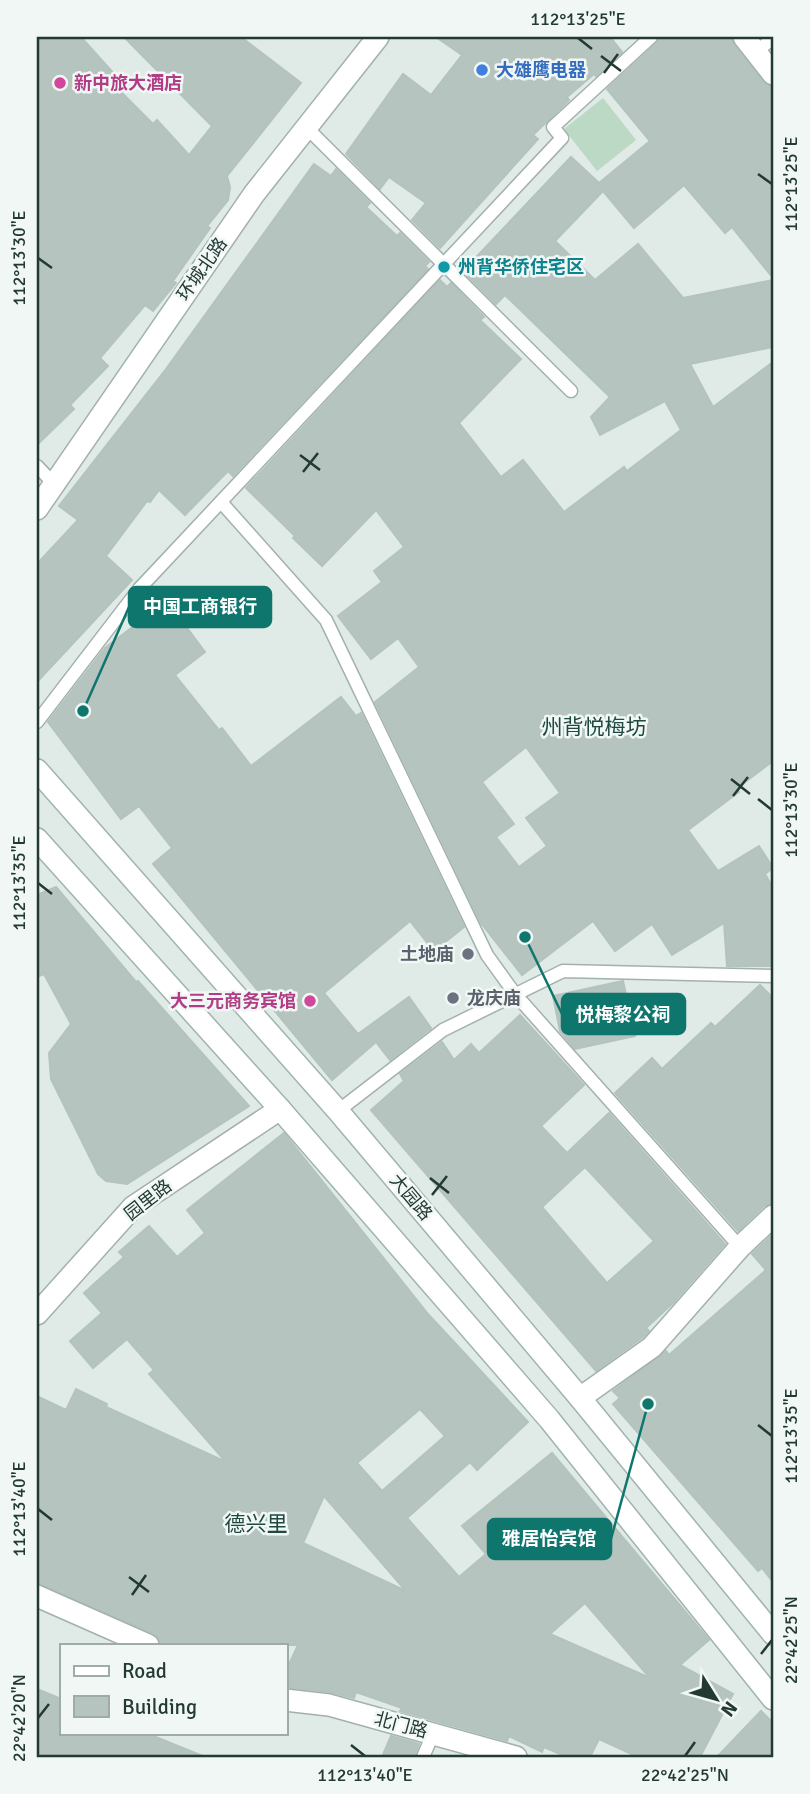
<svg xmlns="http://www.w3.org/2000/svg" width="810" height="1794" viewBox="0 0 810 1794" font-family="Signika,'Noto Sans SC',sans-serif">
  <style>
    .green { fill: #bbd9c4 }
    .building { fill: #b6c4bf; stroke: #b3c3bd; stroke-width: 2; fill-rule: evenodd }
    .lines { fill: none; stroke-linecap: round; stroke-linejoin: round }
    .lane-casing { stroke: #a3b1ad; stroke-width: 15 }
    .street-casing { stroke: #a3b1ad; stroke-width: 24 }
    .secondary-casing { stroke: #a0b4ae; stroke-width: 24 }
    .lane { stroke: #fff; stroke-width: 12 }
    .street { stroke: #fff; stroke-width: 21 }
    .secondary { stroke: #fff; stroke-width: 21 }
    .ticks { fill: none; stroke: #223934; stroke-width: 2.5 }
    .shop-dot { fill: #3f7fe0; stroke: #f0f7f4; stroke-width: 2.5 }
    .hotel-dot { fill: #d1479c; stroke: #f0f7f4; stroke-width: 2.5 }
    .culture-dot { fill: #0f9aa8; stroke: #f0f7f4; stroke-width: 2.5 }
    .worship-dot { fill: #6b7280; stroke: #f0f7f4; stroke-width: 2.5 }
    .labels { text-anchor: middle; stroke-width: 5; stroke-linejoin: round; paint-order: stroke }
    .shop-label { font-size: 18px; font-weight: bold; fill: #366cbe; stroke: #f0f7f4; text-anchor: start }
    .hotel-label { font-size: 18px; font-weight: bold; fill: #b23c85; stroke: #f0f7f4; text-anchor: start }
    .culture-label { font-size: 18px; font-weight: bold; fill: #0d838f; stroke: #f0f7f4; text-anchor: start }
    .street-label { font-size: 18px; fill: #223934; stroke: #f0f7f4 }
    .worship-label { font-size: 18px; font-weight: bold; fill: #5b616d; stroke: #f0f7f4; text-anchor: end }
    .quarter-label { font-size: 21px; fill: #204941; stroke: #f0f7f4 }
    .leader { fill: none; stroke: #0f766e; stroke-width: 2.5 }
    .callout-dot { fill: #0f766e; stroke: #f0f7f4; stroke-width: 2.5 }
    .callout { fill: #0f766e; stroke: #0f766e; stroke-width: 2.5 }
    .callout-label { font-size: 19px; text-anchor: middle; font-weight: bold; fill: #fff }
    .neatline { fill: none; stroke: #223934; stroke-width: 2.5 }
    .ticks-label { font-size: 18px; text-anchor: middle; fill: #223934 }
  </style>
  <rect width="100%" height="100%" fill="#e0eae6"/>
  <path class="green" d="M603,98L636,140L597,171L564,129Z"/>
  <g class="building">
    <path d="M37,37H81L116,76L111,81L113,84L153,124L157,120L189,155L212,126L124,37H241L301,83L227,176L230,187L228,200L207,226L210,228L173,281L176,283L153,311L145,305L100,358L108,366L70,405L74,409L37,445Z"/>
    <path d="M436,37H610L622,52L596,76L594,74L567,97L569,100L533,135L538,139L440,248L412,220L426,203L389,177L380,189L346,154L403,74L431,95L462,55Z"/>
    <path d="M660,37H731L734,45L763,82L773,88V278L732,227L725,233L684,185L634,228L603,191L555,241L595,280L638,244L683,298L773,280V347L690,364L713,407L773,362V761L736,789L739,792L688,830L718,871L759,846L773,868L765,874L773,888V966H727L724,923L672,955L652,924L615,951L593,921L522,975L481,923L375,702L419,667L398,638L371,659L338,616L382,582L374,571L404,547L376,510L322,566L293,538L295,536L246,488L440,280L447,287L451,283L484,317L480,320L521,359L459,423L501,477L523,460L564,512L624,467L627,471L681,430L665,401L600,435L591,417L610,397L505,295L496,304L463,271L571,157L599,183L650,141L607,89L657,43ZM526,747L560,793L526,818L547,846L519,867L496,837L514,824L482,782Z"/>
    <path d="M314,164L331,176L336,169L370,203L366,207L397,236L400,233L429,262L425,266L428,269L233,476L228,471L185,515L159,490L150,502L147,501L106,556L132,580L37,682V564L78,520L59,506L166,369Z"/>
    <path d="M167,601L205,652L175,675L219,730L222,728L251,766L341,697L356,716L361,713L464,927L434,951L410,921L324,993L358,1034L409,997L431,1028L390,1060L376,1042L332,1080L153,864L172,848L139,806L121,819L48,722L105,648Z"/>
    <path d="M56,887L136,982L138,981L249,1106L127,1184L106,1181L98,1174L51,1079L49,1053L71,1024L44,974L37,977V895Z"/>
    <path d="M623,981L635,1036L575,1049L560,1031L553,996Z"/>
    <path d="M760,985L773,998V1203L764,1206L738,1231L615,1093L652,1058L662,1069L711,1023L715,1027Z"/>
    <path d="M520,1015L584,1085L541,1126L567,1153L609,1113L725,1244L673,1303L646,1328L649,1331L643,1337L596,1371L371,1110L404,1081L400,1074L442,1042L454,1060L471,1044L479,1053ZM585,1167L654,1241L607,1283L542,1207Z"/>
    <path d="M284,1133L428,1314L528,1422L477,1470L470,1462L407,1518L459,1577L486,1554L462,1526L552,1453L709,1640L680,1665L733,1694L700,1757H638L599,1739L590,1757H567L544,1747L542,1752L509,1736L507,1741L400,1711L402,1708L356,1692L354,1698L330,1692L285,1687V1673L298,1645H161L159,1638L153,1633L37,1583V1396L66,1410L76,1389L107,1404L106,1407L226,1462L149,1374L154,1370L127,1339L93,1368L70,1341L102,1313L84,1293L124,1257L119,1252L149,1226L177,1257L205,1233L187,1210ZM420,1409L445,1436L382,1491L357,1463ZM324,1496L406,1591L303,1543ZM585,1603L650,1678L550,1634Z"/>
    <path d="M773,1234V1582L762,1568L758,1571L613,1404L620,1398L613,1391L666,1351L669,1355L766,1270L752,1254Z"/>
    <path d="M37,1689L61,1699V1733H146L205,1757H37Z"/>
    <path d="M761,1711L773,1723V1757H717Z"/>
    <path d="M391,1736L419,1744L414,1757H382Z"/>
  </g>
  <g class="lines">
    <g class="lane-casing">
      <g id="lane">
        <path d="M756,52L773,38"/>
        <path d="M305,126L571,391"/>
        <path d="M37,466L54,484"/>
        <path d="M221,502L326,620L487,955L515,994L740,1247"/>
        <path d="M37,722L139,589L562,138L553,127L651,37"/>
        <path d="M338,1111L443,1030L563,971L773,976"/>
        <path d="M423,1757L433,1734"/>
      </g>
    </g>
    <g class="street-casing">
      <g id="street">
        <path d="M744,37L773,74"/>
        <path d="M37,509L254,194L378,37"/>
        <path d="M37,1314L133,1207L280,1109"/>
        <path d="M580,1398L652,1347L740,1247L773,1216"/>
        <path d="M37,1596L148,1645"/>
        <path d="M285,1700L329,1705L516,1757"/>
      </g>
    </g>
    <g class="secondary-casing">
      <g id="secondary">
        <path d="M37,770L338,1111L580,1398L773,1634"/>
        <path d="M37,839L280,1109L549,1419L773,1699"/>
      </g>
    </g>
    <use href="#lane" class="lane"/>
    <use href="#street" class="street"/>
    <use href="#secondary" class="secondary"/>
  </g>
  <path class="ticks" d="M578,38L592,49M601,56L621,71M604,73L618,54M758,174L772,184M38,258L52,268M300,455L320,470M303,472L318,453M731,779L750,794M733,796L748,777M758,799L772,810M38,883L52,894M430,1178L449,1193M432,1195L447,1176M758,1425L772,1436M38,1509L52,1520M129,1577L149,1592M132,1595L146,1575M761,1654L772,1640M38,1718L49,1704M351,1745L365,1756M685,1756L695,1742"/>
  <circle class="shop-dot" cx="482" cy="70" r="7"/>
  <g class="hotel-dot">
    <circle cx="60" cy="83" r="7"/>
    <circle cx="310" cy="1001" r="7"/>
  </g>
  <circle class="culture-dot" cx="444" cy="267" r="7"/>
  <g class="worship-dot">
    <circle cx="468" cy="954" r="7"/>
    <circle cx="453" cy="998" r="7"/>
  </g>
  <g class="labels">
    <g class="shop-label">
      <text x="496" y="76">大雄鹰电器</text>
    </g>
    <g class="hotel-label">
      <text x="74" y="89">新中旅大酒店</text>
      <text x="296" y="1007" text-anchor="end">大三元商务宾馆</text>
    </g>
    <g class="culture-label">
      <text x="458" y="273">州背华侨住宅区</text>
    </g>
    <g class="street-label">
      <text transform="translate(202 269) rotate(-55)" y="6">环城北路</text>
      <text transform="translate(411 1197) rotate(50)" y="6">大园路</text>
      <text transform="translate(148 1200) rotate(-38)" y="6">园里路</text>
      <text transform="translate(401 1725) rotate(15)" y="6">北门路</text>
    </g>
    <g class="worship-label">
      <text x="454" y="960">土地庙</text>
      <text x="467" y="1004" text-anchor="start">龙庆庙</text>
    </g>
    <g class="quarter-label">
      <text x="594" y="734">州背悦梅坊</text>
      <text x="256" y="1531">德兴里</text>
    </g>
  </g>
  <path class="leader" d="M83 711L129 607M525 937L562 1014M648 1404L611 1539"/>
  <g class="callout-dot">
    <circle cx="83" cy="711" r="7"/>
    <circle cx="525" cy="937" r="7"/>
    <circle cx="648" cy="1404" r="7"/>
  </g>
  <g class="callout">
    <rect x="129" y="587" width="142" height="40" rx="7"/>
    <rect x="562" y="994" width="123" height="40" rx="7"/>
    <rect x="488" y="1519" width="123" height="40" rx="7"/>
  </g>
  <g class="callout-label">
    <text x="200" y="613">中国工商银行</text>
    <text x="623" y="1021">悦梅黎公祠</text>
    <text x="549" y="1545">雅居怡宾馆</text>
  </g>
  <rect width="810" height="1794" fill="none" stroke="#f0f7f4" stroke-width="77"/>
  <rect x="60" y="1644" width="228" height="91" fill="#f0f7f4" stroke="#9eaba7" stroke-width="2"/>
  <rect x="74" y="1666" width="35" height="10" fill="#ffffff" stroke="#9eaba7" stroke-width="2"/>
  <text x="122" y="1678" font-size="21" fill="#223934">Road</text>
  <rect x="74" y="1696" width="35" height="21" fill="#b6c4bf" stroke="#9eaba7" stroke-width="2"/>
  <text x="122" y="1714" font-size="21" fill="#223934">Building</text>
  <g transform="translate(716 1699) rotate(127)" stroke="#f0f7f4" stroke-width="5" paint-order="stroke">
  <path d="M0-5L12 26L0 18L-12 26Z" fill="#223934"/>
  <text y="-10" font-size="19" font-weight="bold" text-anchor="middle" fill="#223934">N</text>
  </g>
  <rect x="38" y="38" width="734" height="1718" class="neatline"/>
  <g class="ticks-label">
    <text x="578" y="25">112°13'25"E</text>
    <text transform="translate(791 184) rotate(-90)" y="6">112°13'25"E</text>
    <text transform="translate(19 258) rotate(-90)" y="6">112°13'30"E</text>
    <text transform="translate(791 810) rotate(-90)" y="6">112°13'30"E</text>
    <text transform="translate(19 883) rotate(-90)" y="6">112°13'35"E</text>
    <text transform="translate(791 1436) rotate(-90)" y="6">112°13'35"E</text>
    <text transform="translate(19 1509) rotate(-90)" y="6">112°13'40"E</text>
    <text transform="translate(791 1640) rotate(-90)" y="6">22°42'25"N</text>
    <text transform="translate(19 1718) rotate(-90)" y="6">22°42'20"N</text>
    <text x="365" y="1781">112°13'40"E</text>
    <text x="685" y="1781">22°42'25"N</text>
  </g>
</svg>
